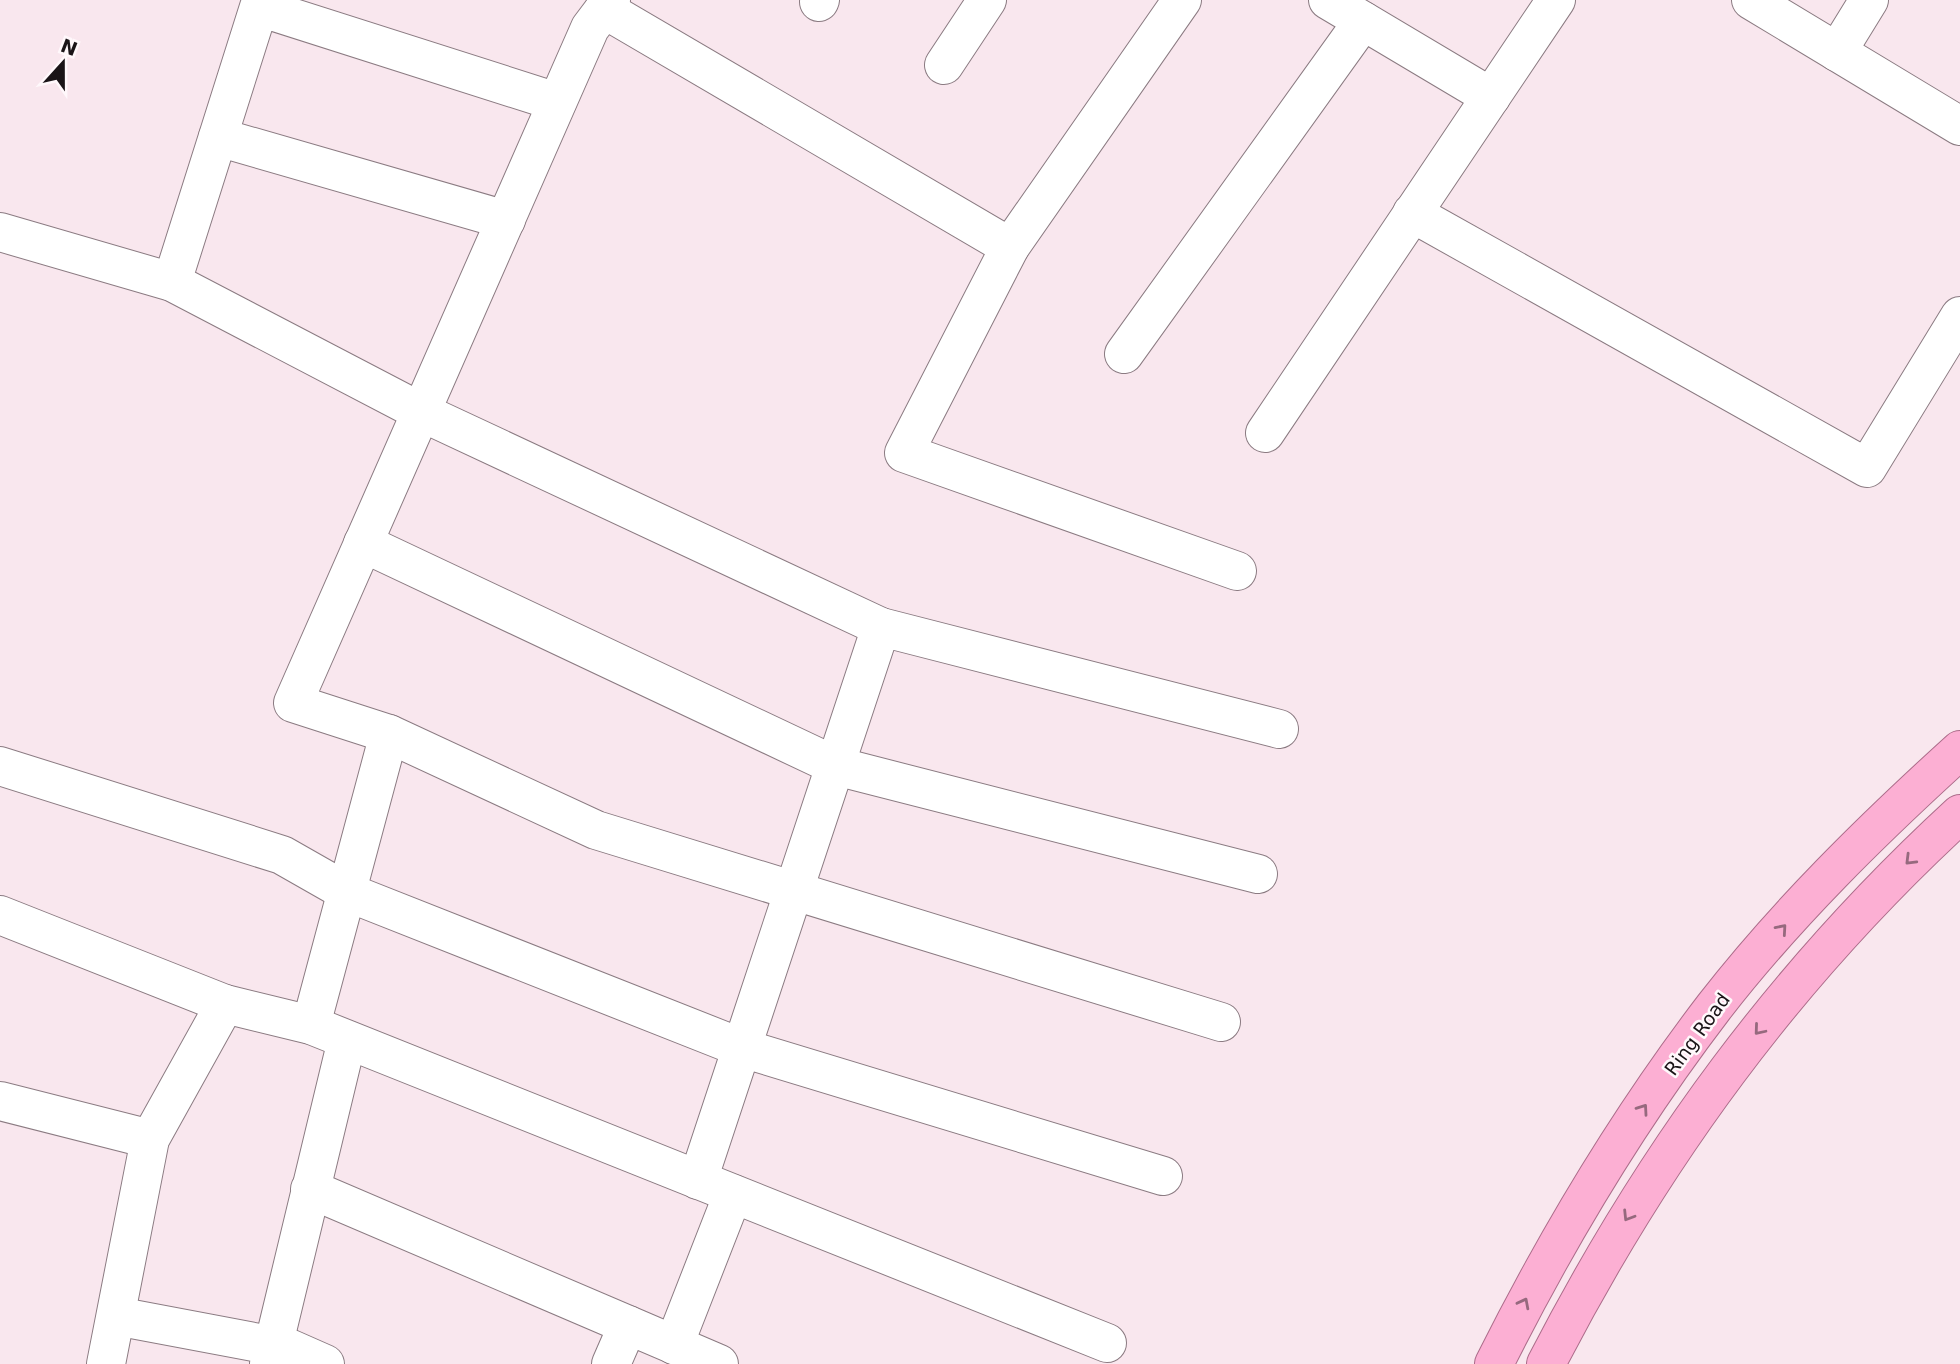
<svg xmlns="http://www.w3.org/2000/svg" width="1960" height="1364" viewBox="0 0 1960 1364" font-family="'DejaVu Sans',sans-serif">
  <style>
    .lines { fill: none; stroke-linecap: round; stroke-linejoin: round }
    .minor-casing { stroke: #8b7b82; stroke-width: 40 }
    .trunk-casing { stroke: #ac6c8a; stroke-width: 40 }
    .minor { stroke: #fff; stroke-width: 38 }
    .trunk { stroke: #fcafd3; stroke-width: 38 }
    .oneway { stroke: #96697e }
    .labels { text-anchor: middle; stroke-width: 5; stroke-linejoin: round; paint-order: stroke }
    .street-label { font-size: 19px; fill: #1a1417; stroke: #fff8fb }
  </style>
  <rect width="100%" height="100%" fill="#f9e7ee"/>
  <g class="lines">
    <g class="minor-casing">
      <g id="minor">
        <path d="M1328,0L1491,97"/>
        <path d="M1751,0L1960,126"/>
        <path d="M819,2L820,0"/>
        <path d="M604,9L1010,247L1182,0"/>
        <path d="M1837,52L1869,0"/>
        <path d="M944,65L987,0"/>
        <path d="M218,137L506,220"/>
        <path d="M1412,213L1867,468L1960,316"/>
        <path d="M0,232L172,282L421,412L881,627"/>
        <path d="M1010,247L904,453L1237,571"/>
        <path d="M172,282L259,7L557,102"/>
        <path d="M1124,354L1363,21"/>
        <path d="M1265,433L1556,0"/>
        <path d="M363,543L836,766L1258,874"/>
        <path d="M389,734L596,830L1221,1022"/>
        <path d="M0,766L282,855L347,892L742,1048L1163,1176"/>
        <path d="M0,915L225,1004"/>
        <path d="M311,1025L389,734L293,703L590,28L611,0"/>
        <path d="M0,1101L150,1139"/>
        <path d="M698,1180L881,627L1279,729"/>
        <path d="M310,1189L628,1325"/>
        <path d="M116,1316L291,1349L325,1364"/>
        <path d="M674,1345L733,1194"/>
        <path d="M106,1364L150,1139L225,1004L311,1025L1107,1343"/>
        <path d="M269,1364L347,1040"/>
        <path d="M611,1364L628,1325L719,1364"/>
      </g>
    </g>
    <g class="trunk-casing">
      <g id="trunk">
        <path d="M1494,1364C1556,1240 1629,1118 1714,1007C1786,914 1873,829 1960,750"/>
        <path d="M1546,1364C1654,1154 1786,974 1960,814"/>
      </g>
    </g>
    <use href="#minor" class="minor"/>
    <use href="#trunk" class="trunk"/>
  </g>
  <defs><path id="oneway-chevron" d="M-2-3.5L2.5 0L-2 3.5" fill="none" stroke-width="1.6" stroke-linecap="round" stroke-linejoin="round" transform="scale(1.75)"/></defs>
  <g class="oneway">
    <use href="#oneway-chevron" transform="translate(1910 860) rotate(135)"/>
    <use href="#oneway-chevron" transform="translate(1782 929) rotate(-49)"/>
    <use href="#oneway-chevron" transform="translate(1759 1030) rotate(130)"/>
    <use href="#oneway-chevron" transform="translate(1643 1109) rotate(-55)"/>
    <use href="#oneway-chevron" transform="translate(1628 1216) rotate(122)"/>
    <use href="#oneway-chevron" transform="translate(1524 1303) rotate(-63)"/>
  </g>
  <g class="labels">
    <g class="street-label">
      <text transform="translate(1697 1034) rotate(-54)" y="7">Ring Road</text>
    </g>
  </g>
  <g transform="translate(63 63) rotate(21)" stroke="#fff8fb" stroke-width="5" paint-order="stroke">
  <path d="M0-5L12 26L0 18L-12 26Z" fill="#1a1417"/>
  <text y="-10" font-size="19" font-weight="bold" text-anchor="middle" fill="#1a1417">N</text>
  </g>
</svg>
